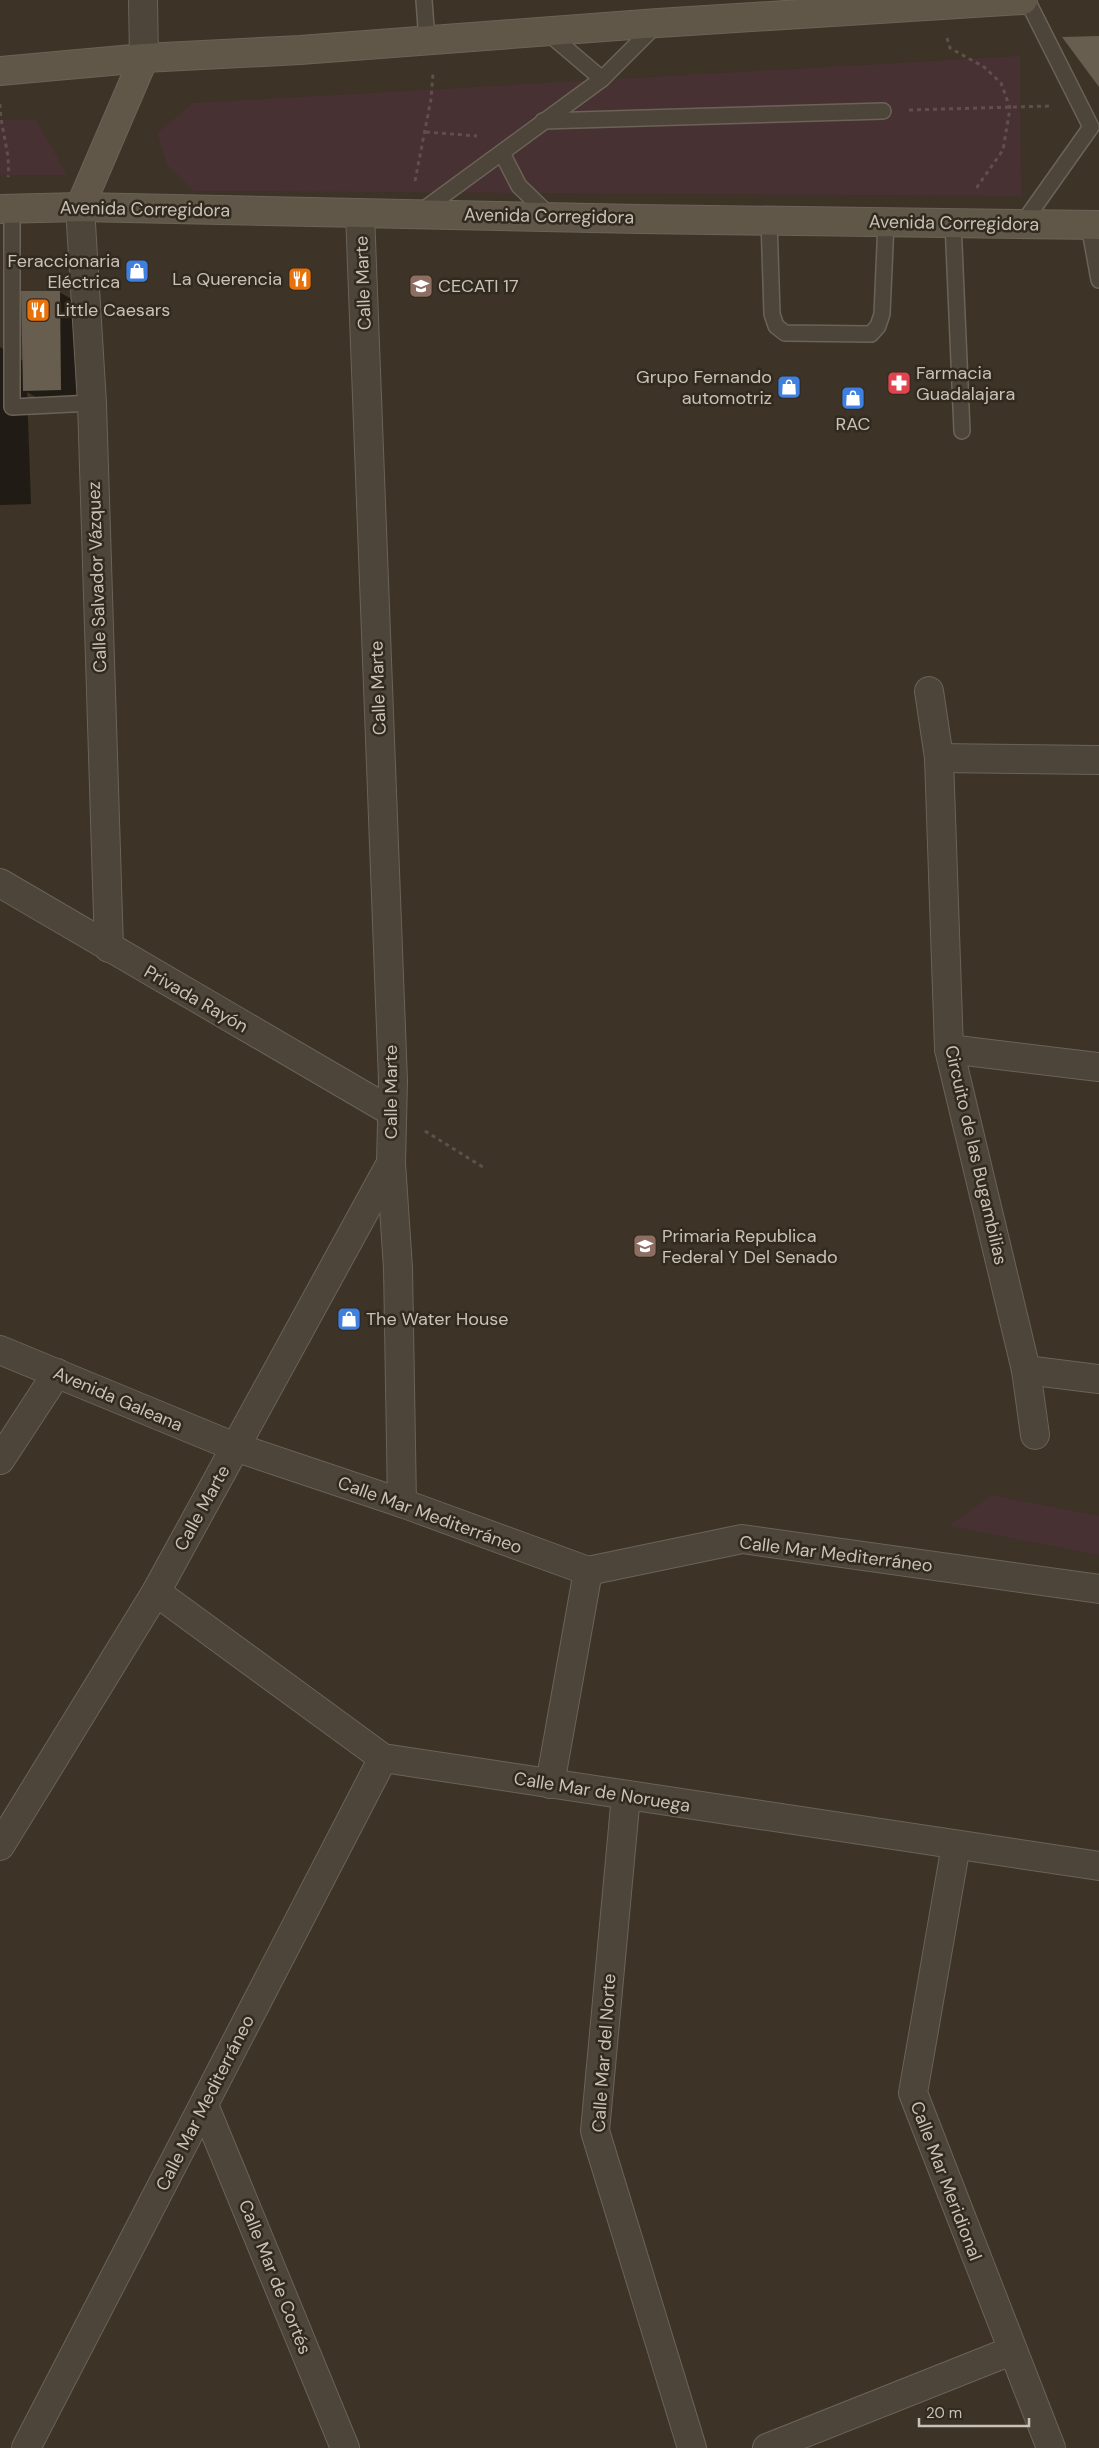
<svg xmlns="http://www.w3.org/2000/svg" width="1099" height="2448" viewBox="0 0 1099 2448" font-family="'DM Sans',sans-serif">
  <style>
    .green { fill: #473132 }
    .shadow { fill: #0007 }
    .building { fill: #685e4f }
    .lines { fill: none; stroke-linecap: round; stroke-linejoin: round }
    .service-casing { stroke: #6b6358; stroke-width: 18 }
    .minor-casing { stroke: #6b6358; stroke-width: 30 }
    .secondary-casing { stroke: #6b6358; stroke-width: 30 }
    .path { stroke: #614f4d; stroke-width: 3; stroke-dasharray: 4 4; stroke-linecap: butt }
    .service { stroke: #4e453a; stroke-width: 15 }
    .minor { stroke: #4e453a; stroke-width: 28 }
    .secondary { stroke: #605748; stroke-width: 28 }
    .labels { text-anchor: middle; stroke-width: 5; stroke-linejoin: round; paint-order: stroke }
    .street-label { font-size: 18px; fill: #c8c1b6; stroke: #332a1f }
    .poi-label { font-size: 18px; fill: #c8c1b6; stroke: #332a1f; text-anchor: start }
  </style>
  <rect width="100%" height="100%" fill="#3d3326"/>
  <g class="green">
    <path d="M1020,56L1021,196L194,191L167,165L157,133L192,103Z"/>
    <path d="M36,119L67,175H0V120Z"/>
    <path d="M991,1495L1099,1516V1555L949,1526Z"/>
  </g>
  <path class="shadow" d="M59,292L89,309L91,406L54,407L27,392L31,504L0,505V347L23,361Z"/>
  <g class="building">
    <path d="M1099,36V87L1062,37Z"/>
    <path d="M21,291H60L61,390L23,391Z"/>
  </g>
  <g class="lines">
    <g class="service-casing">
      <g id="service">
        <path d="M424,0L427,41"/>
        <path d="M548,33L602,79"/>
        <path d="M543,121L883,111"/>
        <path d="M502,153L519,186L550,216"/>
        <path d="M12,208V407L92,403"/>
        <path d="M419,213L602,79L657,24"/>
        <path d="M769,220L772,314L776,326L785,333L871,334L878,326L882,314L886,222"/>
        <path d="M953,222L962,431"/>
        <path d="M1023,223L1091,127L1027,0"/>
        <path d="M1089,225L1099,280"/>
      </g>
    </g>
    <g class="minor-casing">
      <g id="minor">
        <path d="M143,0L144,58"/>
        <path d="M80,207L92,403L109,948"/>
        <path d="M360,213L393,1081L391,1163L398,1268L402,1503"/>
        <path d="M929,691L939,758L949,1049L1026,1370L1035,1435"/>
        <path d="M939,758L1099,760"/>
        <path d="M0,883L392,1112"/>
        <path d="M949,1049L1099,1067"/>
        <path d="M0,1350L235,1447L402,1503L588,1571L742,1539L1099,1589"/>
        <path d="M1026,1370L1099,1379"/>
        <path d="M0,1460L57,1373"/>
        <path d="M156,1592L383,1758L1099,1866"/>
        <path d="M550,1784L588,1571"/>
        <path d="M626,1795L595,2131L692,2448"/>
        <path d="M956,1845L913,2093L1051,2448"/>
        <path d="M0,1846L156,1592L391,1163"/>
        <path d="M204,2105L345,2448"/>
        <path d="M26,2448L383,1758"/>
        <path d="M767,2448L1011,2351"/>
      </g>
    </g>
    <g class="secondary-casing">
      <g id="secondary">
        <path d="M0,71L144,58L300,50L658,23L1023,0"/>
        <path d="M80,207L144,58"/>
        <path d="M0,209L80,207L639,219L1099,225"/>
      </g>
    </g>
    <g class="path">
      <path d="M947,38L950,48L984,67L1001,83L1010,108L1003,150L975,190"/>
      <path d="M0,104C0,129 11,152 8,177"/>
      <path d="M909,110L1050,106"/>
      <path d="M426,132L477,136"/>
      <path d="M415,181L431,99L433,74"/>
      <path d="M425,1131L486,1169"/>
    </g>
    <use href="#service" class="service"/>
    <use href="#minor" class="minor"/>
    <use href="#secondary" class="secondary"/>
  </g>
  <defs>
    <g id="shop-square" transform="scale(1.25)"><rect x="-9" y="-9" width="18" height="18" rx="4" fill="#3f7fe0" stroke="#332a1f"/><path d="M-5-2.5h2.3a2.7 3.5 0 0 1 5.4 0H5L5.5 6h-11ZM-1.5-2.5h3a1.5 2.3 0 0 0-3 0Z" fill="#fff"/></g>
    <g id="restaurant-square" transform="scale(1.25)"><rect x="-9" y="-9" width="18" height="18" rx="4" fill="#e8710a" stroke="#332a1f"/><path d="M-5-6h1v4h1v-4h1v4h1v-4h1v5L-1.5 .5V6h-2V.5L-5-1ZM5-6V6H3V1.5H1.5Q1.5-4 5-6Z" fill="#fff"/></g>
    <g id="school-square" transform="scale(1.25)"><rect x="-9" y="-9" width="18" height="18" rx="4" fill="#8d6e63" stroke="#332a1f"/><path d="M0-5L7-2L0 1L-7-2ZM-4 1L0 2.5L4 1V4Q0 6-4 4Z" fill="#fff"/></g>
    <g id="pharmacy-square" transform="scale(1.25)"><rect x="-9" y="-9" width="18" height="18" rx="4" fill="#e0444e" stroke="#332a1f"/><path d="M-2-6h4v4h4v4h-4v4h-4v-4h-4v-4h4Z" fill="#fff"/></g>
  </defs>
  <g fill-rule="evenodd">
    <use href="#shop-square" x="137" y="271"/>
    <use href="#restaurant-square" x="300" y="279"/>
    <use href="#school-square" x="421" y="286"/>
    <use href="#restaurant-square" x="38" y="310"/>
    <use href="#pharmacy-square" x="899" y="383"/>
    <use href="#shop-square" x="789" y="387"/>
    <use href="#shop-square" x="853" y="398"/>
    <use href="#school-square" x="645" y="1246"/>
    <use href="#shop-square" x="349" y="1319"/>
  </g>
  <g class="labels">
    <g class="street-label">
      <text transform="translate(145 209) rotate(1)" y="6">Avenida Corregidora</text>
      <text transform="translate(549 216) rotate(1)" y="6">Avenida Corregidora</text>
      <text transform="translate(954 223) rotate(1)" y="6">Avenida Corregidora</text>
      <text transform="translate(363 283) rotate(-92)" y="6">Calle Marte</text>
      <text transform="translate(97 577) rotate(-92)" y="6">Calle Salvador Vázquez</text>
      <text transform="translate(378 688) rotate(-92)" y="6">Calle Marte</text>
      <text transform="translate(196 999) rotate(30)" y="6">Privada Rayón</text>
      <text transform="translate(391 1092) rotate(-90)" y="6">Calle Marte</text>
      <text transform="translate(976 1155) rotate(77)" y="6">Circuito de las Bugambilias</text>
      <text transform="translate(118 1399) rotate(23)" y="6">Avenida Galeana</text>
      <text transform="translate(202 1508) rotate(-61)" y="6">Calle Marte</text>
      <text transform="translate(430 1515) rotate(20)" y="6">Calle Mar Mediterráneo</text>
      <text transform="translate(836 1554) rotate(7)" y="6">Calle Mar Mediterráneo</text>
      <text transform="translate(602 1792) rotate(9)" y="6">Calle Mar de Noruega</text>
      <text transform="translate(604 2053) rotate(-86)" y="6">Calle Mar del Norte</text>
      <text transform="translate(205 2103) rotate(-63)" y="6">Calle Mar Mediterráneo</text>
      <text transform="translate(946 2181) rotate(69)" y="6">Calle Mar Meridional</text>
      <text transform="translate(275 2277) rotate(68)" y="6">Calle Mar de Cortés</text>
    </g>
    <g class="poi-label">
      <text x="120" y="267" text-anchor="end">Feraccionaria<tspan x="120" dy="21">Eléctrica</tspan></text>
      <text x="282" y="285" text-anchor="end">La Querencia</text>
      <text x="438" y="292">CECATI 17</text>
      <text x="56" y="316">Little Caesars</text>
      <text x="916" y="379">Farmacia<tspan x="916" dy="21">Guadalajara</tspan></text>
      <text x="772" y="383" text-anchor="end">Grupo Fernando<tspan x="772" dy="21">automotriz</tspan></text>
      <text x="853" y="430" text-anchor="middle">RAC</text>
      <text x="662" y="1242">Primaria Republica<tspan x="662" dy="21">Federal Y Del Senado</tspan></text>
      <text x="366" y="1325">The Water House</text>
    </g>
  </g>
  <path d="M919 2418v8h110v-8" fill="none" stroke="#c8c1b6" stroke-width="2.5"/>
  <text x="926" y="2418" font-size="15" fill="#c8c1b6" stroke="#332a1f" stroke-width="4" paint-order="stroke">20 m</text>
</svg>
